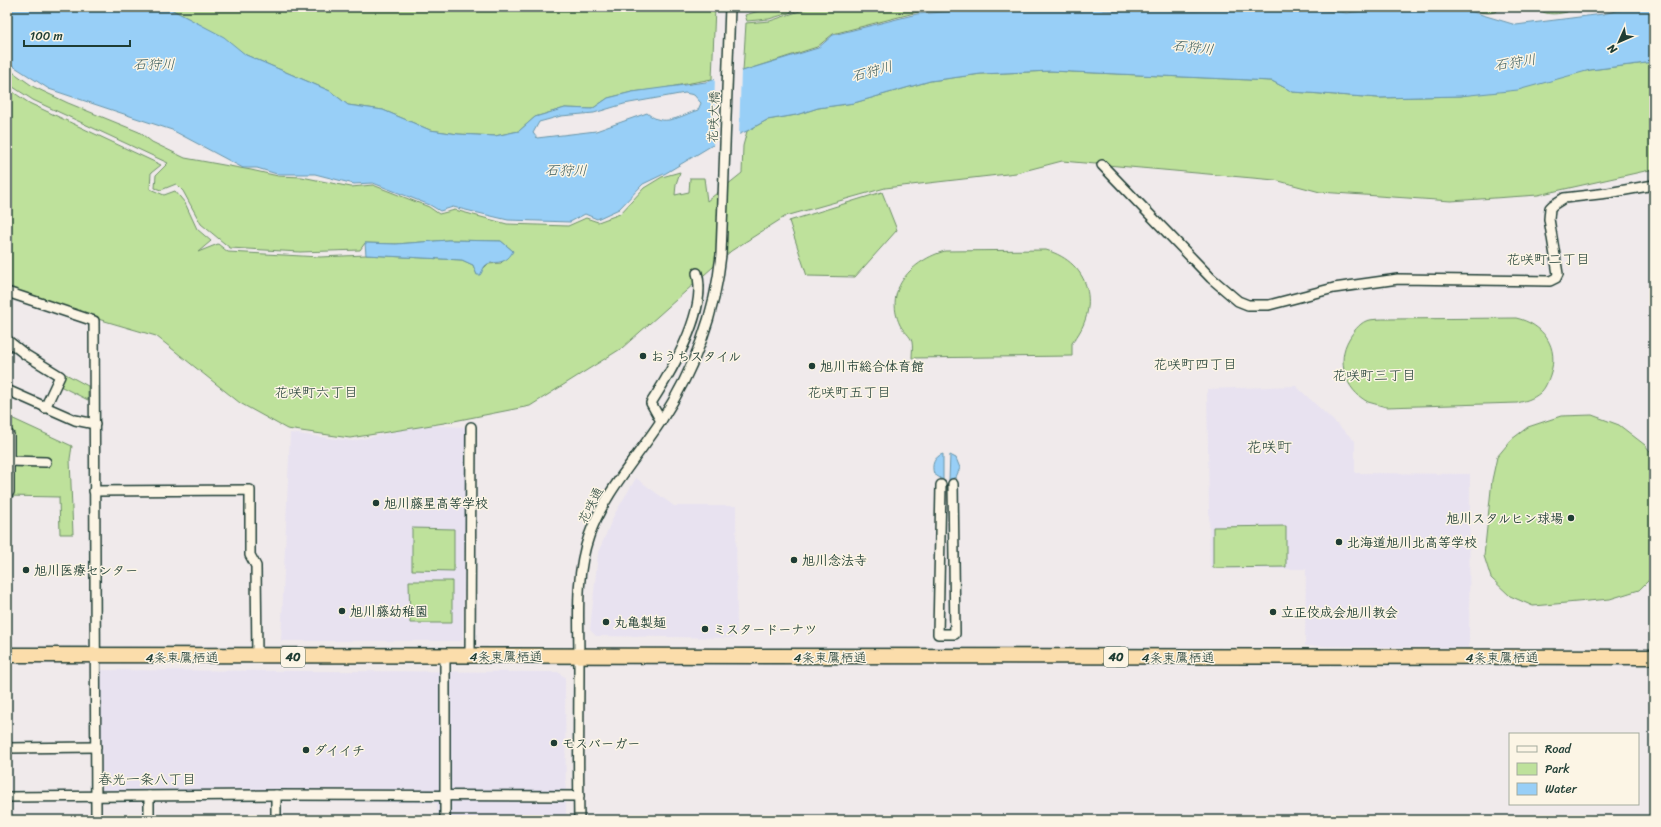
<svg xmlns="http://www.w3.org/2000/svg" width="1661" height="827" viewBox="0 0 1661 827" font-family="Sriracha,'Klee One',sans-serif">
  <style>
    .built { fill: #e8e2f0 }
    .green { fill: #bee19b; stroke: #6e8f68 }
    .water { fill: #98cff7; stroke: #6895a9; fill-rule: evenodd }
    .pier { fill: #f0eaeb }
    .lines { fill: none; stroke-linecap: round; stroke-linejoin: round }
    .minor-casing { stroke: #1f3d34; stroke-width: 12 }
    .highway-casing { stroke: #1f3d34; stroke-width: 17 }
    .minor { stroke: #fcf5e5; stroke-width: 9 }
    .highway { stroke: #fbddab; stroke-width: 14 }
    .poi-dot { fill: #1f3d34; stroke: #fcf5e5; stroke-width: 1.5 }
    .labels { text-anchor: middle; stroke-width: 3; stroke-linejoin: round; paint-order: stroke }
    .shield { fill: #fcf5e5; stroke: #617469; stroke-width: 1 }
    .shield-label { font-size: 12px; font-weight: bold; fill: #1f3d34 }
    .street-label { font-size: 13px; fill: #1f3d34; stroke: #fcf5e5 }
    .poi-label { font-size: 13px; font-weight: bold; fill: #1f3d34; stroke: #fcf5e5; text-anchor: start }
    .water-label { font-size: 14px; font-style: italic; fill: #375a5b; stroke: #fcf5e5 }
    .neighbourhood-label { font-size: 14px; fill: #1f3d34; stroke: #fcf5e5 }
    .quarter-label { font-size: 15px; fill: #1f3d34; stroke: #fcf5e5 }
  </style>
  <rect width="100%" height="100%" fill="#f0eaeb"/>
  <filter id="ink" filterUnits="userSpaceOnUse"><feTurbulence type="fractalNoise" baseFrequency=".025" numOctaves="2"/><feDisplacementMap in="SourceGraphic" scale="8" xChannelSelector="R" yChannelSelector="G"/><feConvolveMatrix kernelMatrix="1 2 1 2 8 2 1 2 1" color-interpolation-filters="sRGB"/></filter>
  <g filter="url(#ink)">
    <g class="built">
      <path d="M1296,386L1355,441V473L1470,474L1469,648L1305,646L1306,569H1210L1207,389Z"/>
      <path d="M424,425L466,427L463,639L460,641H281L290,433L353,441Z"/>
      <path d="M636,478L674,506H736L737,638L596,636L590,630L598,553L614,515Z"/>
      <path d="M96,670L558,672L565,677L566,820H438L437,803L96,797Z"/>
    </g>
    <g class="green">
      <path d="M167,7H715L712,79L659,89L632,92L608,98L592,109L565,108L535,117L519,131L495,136L458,134L430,130L383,110L348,105L330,91L246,55L206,28Z"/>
      <path d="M773,7H809L769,19L747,21L745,15Z"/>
      <path d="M820,7H976L918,12L833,34L817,47L743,71L746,23L770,21L806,9Z"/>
      <path d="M1319,7H1383L1348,10Z"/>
      <path d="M1464,7H1502C1500,8 1499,9 1497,11C1488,16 1472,10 1464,7Z"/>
      <path d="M1534,7H1572L1567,12C1553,15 1545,15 1534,7Z"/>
      <path d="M1654,62V169L1538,195L1451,201L1320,192L1275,180L1062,161L1016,173L885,188L786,216L731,251L622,348L530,406L444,423L350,438L287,429L240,403L156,336L98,319L7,287V88L29,103L161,165L151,173L150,189L164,195L175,191L185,203L197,229L211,241L198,252L218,244L228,252L320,257L366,255L462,260L473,265L477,275L488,264L501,263L513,251L501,241L448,240L396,244L365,243L360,250L300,252L230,248L201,224L183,191L176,184L161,190L155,188L156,175L168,163L33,100L7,83V68L34,87L68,103L139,132L152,142L185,158L251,170L278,176L302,177L351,187L373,185L429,207L439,214L455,210L507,224L568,226L586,218L598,222L620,214L644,188L662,177L680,172L676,184L675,195L689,192L690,178H704L707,201L742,173L743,146L747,131L767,120L796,115L818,108L854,103L930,81L981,74L1051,71L1272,81L1293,92L1379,98L1460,96L1590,70Z"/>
      <path d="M882,192L897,230L855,277L807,276L789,221Z"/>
      <path d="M1046,250C1091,263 1101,308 1072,343V356L912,358C912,353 913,347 912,342C911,336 903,331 900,325C883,289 913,260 945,251Z"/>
      <path d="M1516,318C1543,324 1560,347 1550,375C1548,381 1545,389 1540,393C1533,399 1525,401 1517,403L1386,407C1380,405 1374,404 1368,402C1345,390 1336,361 1349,339C1353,332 1359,324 1366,321C1372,319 1381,319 1388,319Z"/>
      <path d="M62,372L88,386V400L56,384Z"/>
      <path d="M1592,415L1619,425L1645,445L1654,456V575L1639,590L1610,599L1533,606L1510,596L1491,578L1484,556L1492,480L1497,457L1512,439L1528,427L1561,416Z"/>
      <path d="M7,416L72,446L70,459L73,534H60L59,497L7,496Z"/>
      <path d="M1286,526V567L1213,568V527Z"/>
      <path d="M412,528L454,529V571L412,570Z"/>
      <path d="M409,581H452V623H410Z"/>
    </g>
    <g class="water">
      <path d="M7,7H167L224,37L246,55L330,91L348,105L383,110L430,130L458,134L495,136L519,131L535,117L565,108L592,109L608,98L632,92L706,82L818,48L833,35L917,14L969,10L980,7H1096L1103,10L1123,11L1136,8L1195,11L1225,9L1261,10L1300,7L1347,13L1395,7H1413L1432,11L1456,7L1516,25L1603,14L1633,7H1654V62L1590,70L1518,90L1460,96L1379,98L1293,92L1272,81L1051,71L981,74L930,81L854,103L818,108L796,115L767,120L747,131L711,146L666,173L643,184L619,209L597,219L585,214L570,222L508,220L453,207L440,211L430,205L373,183L354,184L315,174H277L257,168H243L172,130L49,89L7,62ZM685,93L694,95L701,103L698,110C680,116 664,128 647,113L596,131L537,138L533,133L539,122L561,116L594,113L624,104Z"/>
      <path d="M448,240L501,241L513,251C505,268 491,259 485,266C483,268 482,273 480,275H477L473,265L462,260L366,255L365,243L396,244Z"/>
      <path d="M943,454V480L934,474C931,465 934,457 943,454Z"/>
      <path d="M950,455L956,458L960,468L956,477L949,480Z"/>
    </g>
    <path class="pier" d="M741,70L739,137L713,147L715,76Z"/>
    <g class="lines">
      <g class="minor-casing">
        <g id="minor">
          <path d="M1102,165L1211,278L1238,301L1248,305H1269L1334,288L1398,279L1550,281L1556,278L1558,274L1549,219L1550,208L1553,205L1564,198L1608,193L1654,185"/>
          <path d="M7,292L94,321L96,820"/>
          <path d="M7,340L26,355L60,376L45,408"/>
          <path d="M7,390L75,420L95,424"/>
          <path d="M661,421L651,403C671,372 708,311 697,273"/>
          <path d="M9,435V492"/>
          <path d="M9,461L46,462"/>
          <path d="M941,485L938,634H955L953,484"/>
          <path d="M94,491L250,490V555L256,566L257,657"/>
          <path d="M445,656V820"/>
          <path d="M470,656L471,427"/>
          <path d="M7,748L96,747"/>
          <path d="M7,797L276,795L579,796"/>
          <path d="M149,820V796"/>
          <path d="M276,820V795"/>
          <path d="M579,820C578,766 579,713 579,659C579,618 575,576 589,536C604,493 636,459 661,421C694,370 715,315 721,255L730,7"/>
        </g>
      </g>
      <g class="highway-casing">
        <path id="highway" d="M7,655L1654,657"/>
      </g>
      <use href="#minor" class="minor"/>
      <use href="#highway" class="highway"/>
    </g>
  </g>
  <g class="poi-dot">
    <circle cx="643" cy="356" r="4"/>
    <circle cx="812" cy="366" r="4"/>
    <circle cx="376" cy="503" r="4"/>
    <circle cx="1571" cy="518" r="4"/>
    <circle cx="1339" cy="542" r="4"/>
    <circle cx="794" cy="560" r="4"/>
    <circle cx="26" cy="570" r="4"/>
    <circle cx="342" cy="611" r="4"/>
    <circle cx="1273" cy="612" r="4"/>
    <circle cx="606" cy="622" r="4"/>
    <circle cx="705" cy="629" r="4"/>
    <circle cx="554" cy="743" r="4"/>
    <circle cx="306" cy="750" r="4"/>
  </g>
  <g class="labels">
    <g class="shield">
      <rect x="281" y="647" width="24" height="20" rx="3"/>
      <rect x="1104" y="647" width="24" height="20" rx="3"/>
    </g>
    <g class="shield-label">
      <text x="293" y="661">40</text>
      <text x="1116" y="661">40</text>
    </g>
    <g class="street-label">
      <text transform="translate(713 117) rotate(-88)" y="5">花咲大橋</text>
      <text transform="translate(590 505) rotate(-63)" y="5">花咲通</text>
      <text x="506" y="661">4条東鷹栖通</text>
      <text x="182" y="662">4条東鷹栖通</text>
      <text x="830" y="662">4条東鷹栖通</text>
      <text x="1178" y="662">4条東鷹栖通</text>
      <text x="1502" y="662">4条東鷹栖通</text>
    </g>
    <g class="poi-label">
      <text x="651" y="361">おうちスタイル</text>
      <text x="820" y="371">旭川市総合体育館</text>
      <text x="384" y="508">旭川藤星高等学校</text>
      <text x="1563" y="523" text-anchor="end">旭川スタルヒン球場</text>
      <text x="1347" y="547">北海道旭川北高等学校</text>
      <text x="802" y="565">旭川念法寺</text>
      <text x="34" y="575">旭川医療センター</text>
      <text x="350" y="616">旭川藤幼稚園</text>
      <text x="1281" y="617">立正佼成会旭川教会</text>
      <text x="614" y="627">丸亀製麺</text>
      <text x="713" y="634">ミスタードーナツ</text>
      <text x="562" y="748">モスバーガー</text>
      <text x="314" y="755">ダイイチ</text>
    </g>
    <g class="water-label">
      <text transform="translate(1193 47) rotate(7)" y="5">石狩川</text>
      <text transform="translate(1515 62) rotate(-9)" y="5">石狩川</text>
      <text x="154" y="69">石狩川</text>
      <text transform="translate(872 71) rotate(-15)" y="5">石狩川</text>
      <text transform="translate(566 170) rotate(1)" y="5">石狩川</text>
    </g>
    <g class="neighbourhood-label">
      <text x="1548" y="264">花咲町二丁目</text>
      <text x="1195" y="369">花咲町四丁目</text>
      <text x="1374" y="380">花咲町三丁目</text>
      <text x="316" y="397">花咲町六丁目</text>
      <text x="849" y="397">花咲町五丁目</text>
      <text x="147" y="784">春光一条八丁目</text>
    </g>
    <g class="quarter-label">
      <text x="1269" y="452">花咲町</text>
    </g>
  </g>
  <rect width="1661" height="827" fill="none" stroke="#fcf5e5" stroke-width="24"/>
  <rect x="12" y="12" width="1637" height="803" fill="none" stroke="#1f3d34" stroke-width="1.5" filter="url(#ink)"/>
  <rect x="1509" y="733" width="130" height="72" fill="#fcf5e5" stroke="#a4ab9e"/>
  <rect x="1517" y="746" width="20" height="6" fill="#fcf5e5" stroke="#a4ab9e"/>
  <text x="1545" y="753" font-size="12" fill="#1f3d34">Road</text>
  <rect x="1517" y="763" width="20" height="12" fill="#bee19b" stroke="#a4ab9e"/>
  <text x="1545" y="773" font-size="12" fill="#1f3d34">Park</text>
  <rect x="1517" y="783" width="20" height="12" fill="#98cff7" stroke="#a4ab9e"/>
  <text x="1545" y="793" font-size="12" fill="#1f3d34">Water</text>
  <g transform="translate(1619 42) rotate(225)" stroke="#fcf5e5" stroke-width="3" paint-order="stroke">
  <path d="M0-3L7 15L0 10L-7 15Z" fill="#1f3d34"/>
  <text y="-6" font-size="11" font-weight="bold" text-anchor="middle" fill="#1f3d34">N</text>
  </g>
  <path d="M24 40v6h106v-6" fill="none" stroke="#1f3d34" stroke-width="2"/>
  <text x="30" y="40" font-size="12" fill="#1f3d34" stroke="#fcf5e5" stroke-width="3" paint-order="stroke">100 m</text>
</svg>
